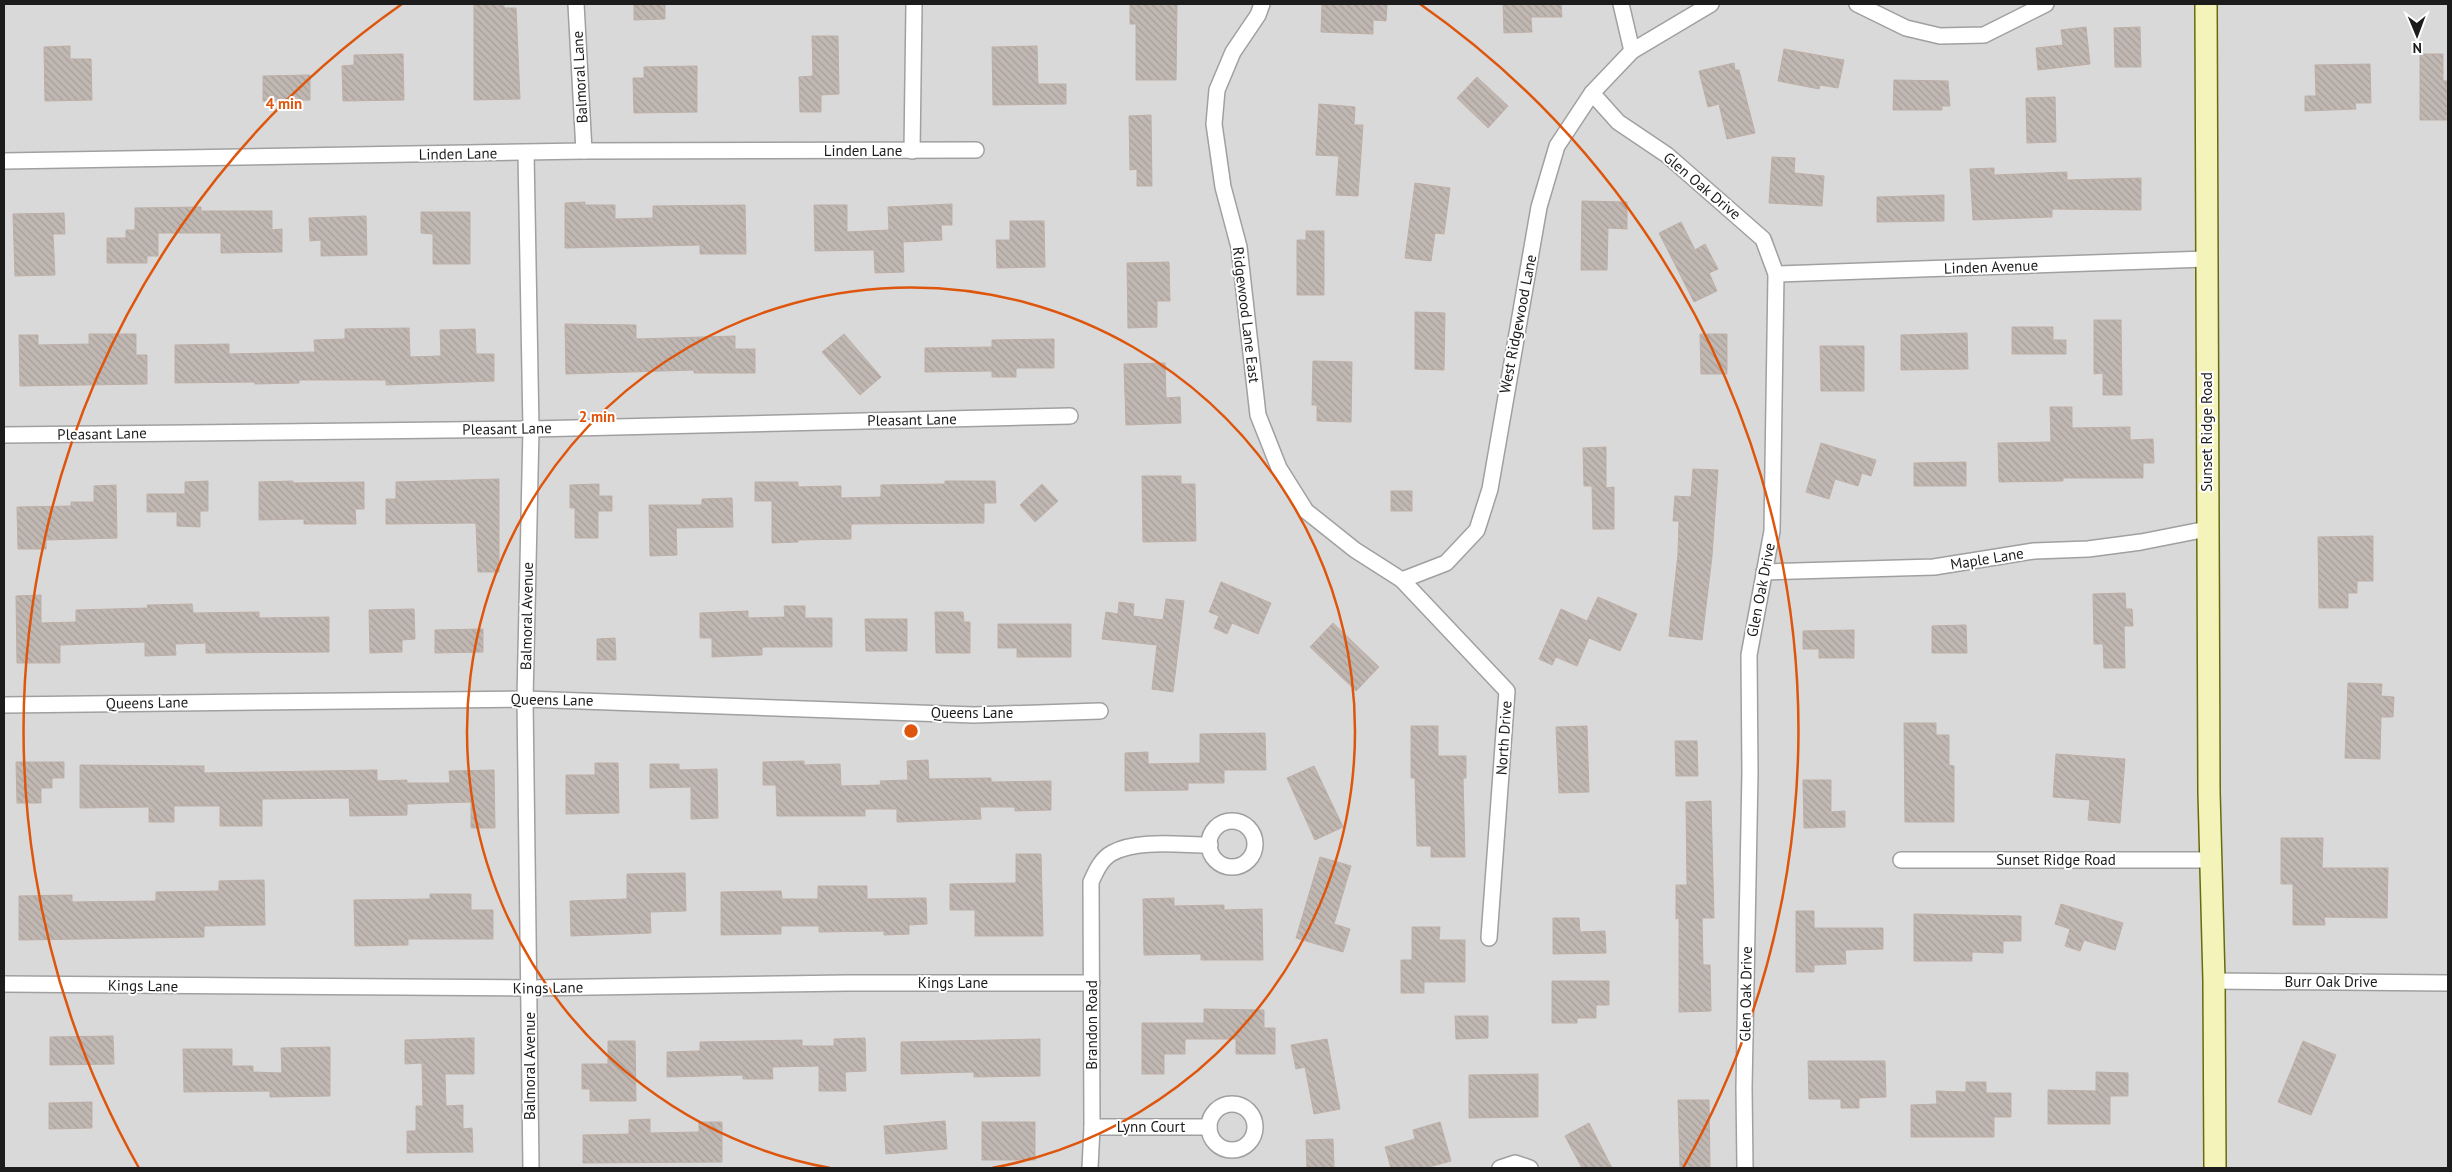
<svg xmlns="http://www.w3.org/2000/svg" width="2452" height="1172" viewBox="0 0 2452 1172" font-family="'PT Sans',sans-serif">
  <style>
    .residential { fill: #dad9d9 }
    .building { fill: url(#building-back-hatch); stroke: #beafa6 }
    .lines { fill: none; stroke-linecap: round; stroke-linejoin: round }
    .street-casing { stroke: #a0a0a0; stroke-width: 18 }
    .secondary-casing { stroke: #676b0c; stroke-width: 24 }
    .street { stroke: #fff; stroke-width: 15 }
    .secondary { stroke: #f4f3b9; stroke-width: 21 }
    .ring { fill: none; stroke: #de560d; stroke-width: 2.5 }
    .labels { text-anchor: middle; stroke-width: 4; stroke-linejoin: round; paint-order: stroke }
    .street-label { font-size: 15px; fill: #1c1c1c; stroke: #fff }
    .centre { fill: #de560d; stroke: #fff; stroke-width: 2.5 }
    .ring-label { font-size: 15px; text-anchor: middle; font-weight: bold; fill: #de560d; stroke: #fff; stroke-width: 4; stroke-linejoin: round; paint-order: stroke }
  </style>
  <defs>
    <pattern id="building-back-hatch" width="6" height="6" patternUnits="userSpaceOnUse" patternTransform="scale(1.25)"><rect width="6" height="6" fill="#c1b8b3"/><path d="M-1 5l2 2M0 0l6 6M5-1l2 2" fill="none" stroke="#a59e99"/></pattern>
  </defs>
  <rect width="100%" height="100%" fill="#ede9e3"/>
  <rect class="residential" x="4" y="4" width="2444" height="1164"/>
  <g class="building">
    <path d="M474,4H504V8H516L520,99L474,100Z"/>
    <path d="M634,4H665V19L634,20Z"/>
    <path d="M1130,4H1177L1176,80H1136V24H1130Z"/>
    <path d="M1322,4H1387L1386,21L1373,20V34L1321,32Z"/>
    <path d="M1503,4H1561L1562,17H1531L1532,32L1504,33Z"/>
    <path d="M2086,27L2090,64L2038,70L2036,48L2063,45L2061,30Z"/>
    <path d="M2140,27L2141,67H2115L2114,28Z"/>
    <path d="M812,36H838L839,94L821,95V112H800L799,77L813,76Z"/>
    <path d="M70,46V59H91L92,100L45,101L44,47Z"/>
    <path d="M1037,46L1038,84H1066V104L993,105L992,47Z"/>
    <path d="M1784,49L1844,60L1838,88L1820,85L1819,89L1778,81Z"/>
    <path d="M403,54L404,100L343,101L342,66L354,65V55Z"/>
    <path d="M2420,54H2443V81H2448V120H2420Z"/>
    <path d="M1734,63L1735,70H1739L1755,133L1727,139L1719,104L1708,107L1699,71Z"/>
    <path d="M2370,64L2371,103H2355L2356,109L2305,111V96H2316L2315,65Z"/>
    <path d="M697,66V112L634,113L633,78H644V67Z"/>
    <path d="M310,75V100L263,101V76Z"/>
    <path d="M1477,77L1508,106L1488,128L1457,98Z"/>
    <path d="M1894,80L1948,81L1950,106H1942V110H1893Z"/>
    <path d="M2055,97L2056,142L2027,143L2026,98Z"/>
    <path d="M1319,104L1355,107L1354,125H1363L1358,196L1336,195L1339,156L1316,155Z"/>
    <path d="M1151,115L1152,186H1137V169L1130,170L1129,116Z"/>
    <path d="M1772,157L1795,158L1794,173L1824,176L1822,206L1769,203Z"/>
    <path d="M1994,168V175L2067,172V180L2141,178V210L2052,209V217L1973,220L1970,169Z"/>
    <path d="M1415,183L1450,188L1444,234L1435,233L1431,261L1405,258Z"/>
    <path d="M1944,195V221L1877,222V197Z"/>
    <path d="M1582,201L1627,202V229L1608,228L1607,270H1581Z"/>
    <path d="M585,202V205H615V219L653,218V206L745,205L746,254H700V245L565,248V203Z"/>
    <path d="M952,204V225H941L942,240L903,242L904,272L875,273L874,250L815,251L814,205H847V232L889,230L888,207Z"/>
    <path d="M201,207V211H272V230L282,229V252L221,253V233H158V256H147V263H107V238H126V230H135V208Z"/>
    <path d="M421,212H470V264H433V234L421,233Z"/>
    <path d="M64,213L65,234H53L55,275L15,276L13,214Z"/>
    <path d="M366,216L367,255L321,256V240L310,241L309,218Z"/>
    <path d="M1010,221H1044L1045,267L997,268L996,240H1010Z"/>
    <path d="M1681,222L1695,250L1705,244L1718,269L1709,273L1717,291L1694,302L1659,233Z"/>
    <path d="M1306,231H1324V295H1297V240H1306Z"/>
    <path d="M1169,262L1170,301H1157V327L1128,328L1127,263Z"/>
    <path d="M1415,312L1445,313L1444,370L1415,369Z"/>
    <path d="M2094,320H2121L2122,395H2103V373L2094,374Z"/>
    <path d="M565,324L636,325V339L735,336V349H755V373H694V370L566,374Z"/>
    <path d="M2012,327H2053V340H2066V354H2012Z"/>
    <path d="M409,328L410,357L441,356L440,330L475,329L476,354H494V381L386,385V380H299V383L255,384V382L175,383V345L229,344V354L315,352L314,340L345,339V329Z"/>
    <path d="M1967,333L1968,369L1901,370V335Z"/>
    <path d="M89,334H136V355H147V384L20,386L19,335H38V345L89,344Z"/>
    <path d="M844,334L881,377L860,395L822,352Z"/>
    <path d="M1700,334H1727V374H1701Z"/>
    <path d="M1054,339V368H1016V377H992V371L925,372V348L992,347V340Z"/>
    <path d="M1820,346H1864V391H1821Z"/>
    <path d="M1313,361L1352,362L1351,422L1317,421V405H1312Z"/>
    <path d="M1165,363L1166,398L1180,397L1181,423L1126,425L1124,364Z"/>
    <path d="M2050,407H2072V428L2130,427V440L2153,439L2154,463H2143V478H2063V481L1999,482L1998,443L2051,442Z"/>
    <path d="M1821,443L1876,460L1871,476L1862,473L1858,486L1835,479L1829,499L1806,492Z"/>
    <path d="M1606,447V488L1614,487V529H1593L1592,486H1584L1583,448Z"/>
    <path d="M1966,462V486H1914V463Z"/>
    <path d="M1693,469L1718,470L1712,556L1702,640L1669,636L1678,554L1679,521H1673L1675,496L1691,497Z"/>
    <path d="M1142,476H1181V484H1195L1196,541L1143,542Z"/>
    <path d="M499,479V572H478L476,523L386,524V499H396V482Z"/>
    <path d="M208,481V511H200V527L177,526V512H147V494H185V482Z"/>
    <path d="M293,481V483L364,482V509H355L356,524H304V519L259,520V482Z"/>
    <path d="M945,481H995L996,503H984V523L851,524V539L798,540V542L772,543V501H755V482H798V487L841,486V498L881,497V485L945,484Z"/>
    <path d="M599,484V496H612V511H598V538H575V508H570V485Z"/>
    <path d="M1042,484L1058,501L1035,522L1020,505Z"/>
    <path d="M116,485L117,538L46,540V549H18L17,507L71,506V502H94V486Z"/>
    <rect x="1391" y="491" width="21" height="20"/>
    <path d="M732,498L733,527L676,528L677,555L650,556L649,505H702V499Z"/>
    <path d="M2373,536V581H2357V593H2348V608H2319L2318,537Z"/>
    <path d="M1221,582L1271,603L1258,634L1232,623L1227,634L1214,628L1219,616L1209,612Z"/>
    <path d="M2125,593L2126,609H2132L2133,626H2124L2125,668H2104L2103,644H2094L2093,594Z"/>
    <path d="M41,595V623L76,622V610L148,608L147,605L192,604L193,613L259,612V618L329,617V652L206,653V643L175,644L176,655L145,656V642L60,645V663H17L16,596Z"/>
    <path d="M1598,597L1637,614L1620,651L1589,638L1577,666L1556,657L1552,665L1539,659L1561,609L1587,621Z"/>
    <path d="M1166,599L1184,601L1173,692L1152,689L1157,645L1102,639L1106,612L1118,614L1119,602L1134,604L1133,616L1163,620Z"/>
    <path d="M784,606H805V618H832V647H762V655L712,657V638H700V613L748,611V618L785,617Z"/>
    <path d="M414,609L415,639L402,640V652L370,653L369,610Z"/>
    <path d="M935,612H963L964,622H970V653H936Z"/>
    <path d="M865,619H907V651H866Z"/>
    <path d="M1333,623L1379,667L1356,691L1310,647Z"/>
    <path d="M998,624H1071V657H1017V648H998Z"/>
    <path d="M1966,625L1967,653H1932V626Z"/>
    <path d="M483,629V652L435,653V630Z"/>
    <path d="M1854,630V658H1819V649H1803V631Z"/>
    <path d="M615,638L616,660H597V639Z"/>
    <path d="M2348,683L2382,684L2381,696L2394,697L2393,717H2381L2380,759L2345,758Z"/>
    <path d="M1904,723H1936V735H1949V765L1954,766V822H1905Z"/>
    <path d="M1411,726H1438V756H1466V778H1463L1465,857H1431V846H1417L1415,778H1411Z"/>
    <path d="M1587,726L1589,792L1559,793L1556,727Z"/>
    <path d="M1265,733L1266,770H1224V783H1188V790L1125,791V753L1148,752V764L1200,763V734Z"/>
    <path d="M1675,741H1697L1698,776H1676Z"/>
    <path d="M2056,754L2125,759L2120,823L2088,820L2090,800L2053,797Z"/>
    <path d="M928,760L929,779L991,778V782L1051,781V810L1015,811V807H980L981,819L897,822V809H865V816H777L776,785H763V762L804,761V765L840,764L841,786L881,785L880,781L908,780L907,761Z"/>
    <path d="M16,762H64V778H52V788H41V803H17Z"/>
    <path d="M595,763H618L619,813L566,814V775H595Z"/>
    <path d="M650,764H679V770L717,769L718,818L691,819V787L650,788Z"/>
    <path d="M80,765L204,766V773L377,770V781L407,780V783H450L449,771L494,770L495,828H471V802L407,804V815L350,816L349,798L262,799V826H220V806H174V822H149V807L80,808Z"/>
    <path d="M1314,766L1343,827L1315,840L1287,778Z"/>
    <path d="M1803,780H1831V812L1845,811V827L1804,828Z"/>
    <path d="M1711,801L1714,918H1702L1703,965H1710L1711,1011L1679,1012V918L1676,919V885H1687L1686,802Z"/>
    <path d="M2281,838H2323L2322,868H2388L2387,918L2324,917L2325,925H2293V884H2281Z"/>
    <path d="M1016,854H1041L1043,936H975V910H950V884L1016,883Z"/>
    <path d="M1320,857L1351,866L1334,924L1350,929L1343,952L1296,938Z"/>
    <path d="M685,873L686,911L650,912L651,933L571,936L570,901L627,899V874Z"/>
    <path d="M264,880L265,925L204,926V937L19,940V896L72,895V902L156,901V892L219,891V881Z"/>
    <path d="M818,886H867V899L926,898L927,924L909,925V934L884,935V931L819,932V926H781V934L721,935V892L781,891L782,899H818Z"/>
    <path d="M430,894H471V910H493V939H408V945L355,946L354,900L430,899Z"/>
    <path d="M1174,898V906L1224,905V910L1262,909L1263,960H1201V954L1144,955L1143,899Z"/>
    <path d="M2061,904L2123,923L2115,950L2084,940L2080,951L2065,946L2070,929L2055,924Z"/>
    <path d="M1796,911H1814V928H1883V949L1845,950L1846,964L1814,965V972H1796Z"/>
    <path d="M1914,914L2021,916V941H2003V953L1972,952V961H1914Z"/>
    <path d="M1553,918H1579L1580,932L1605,931L1606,953L1553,954Z"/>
    <path d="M1412,927H1440L1439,940H1465V982H1424V993H1401V960H1412Z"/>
    <path d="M1552,981H1609V1005H1596V1018H1577V1023H1552Z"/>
    <path d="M1204,1009L1264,1010V1028H1275V1054H1236V1039H1185V1054H1164V1074H1142V1023H1204Z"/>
    <path d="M1455,1016H1488V1038L1456,1039Z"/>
    <path d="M113,1036L114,1064L50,1065V1037Z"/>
    <path d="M474,1038V1074H445L446,1106L463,1105V1129L472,1128L473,1152L407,1153V1131H416V1106H423L422,1063L405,1064V1040Z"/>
    <path d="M865,1038L866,1071L845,1072L846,1091H819V1066L772,1067L773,1079H743V1075L667,1077V1052L700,1051V1042L802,1040V1046H834V1039Z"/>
    <path d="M1040,1039V1076L974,1077V1072L901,1074V1042Z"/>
    <path d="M1327,1039L1340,1109L1314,1114L1305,1067L1296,1069L1291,1045Z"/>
    <path d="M608,1041H635L636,1101H590V1089H582V1064H608Z"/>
    <path d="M2303,1041L2336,1055L2311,1115L2278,1102Z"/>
    <path d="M330,1047V1096L270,1097V1091L184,1092L183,1049H232V1066H253V1072L282,1073L281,1048Z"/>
    <path d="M1808,1061H1885L1886,1097L1859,1098V1108H1841V1099H1809Z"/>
    <path d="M2096,1072L2128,1073V1096H2110V1124H2048V1090L2096,1091Z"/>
    <path d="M1538,1074V1117L1469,1118V1075Z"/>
    <path d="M1966,1082H1986V1093H2011V1117H1994V1137H1911V1105L1937,1104L1936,1091L1966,1092Z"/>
    <path d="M1678,1100H1709L1710,1168H1680Z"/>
    <path d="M92,1102V1128L49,1129V1103Z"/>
    <path d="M650,1119V1133L699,1132V1122H722V1162L583,1163V1135L629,1134V1120Z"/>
    <path d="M945,1121L947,1149L886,1154L884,1126Z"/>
    <rect x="982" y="1122" width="53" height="38"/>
    <path d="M1440,1122L1451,1161L1425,1168H1391L1385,1147L1415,1139L1413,1130Z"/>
    <path d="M1589,1123L1612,1168H1582L1565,1136Z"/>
    <path d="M1333,1139L1334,1168H1307L1306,1140Z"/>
  </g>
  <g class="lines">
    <g class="street-casing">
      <g id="street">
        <path d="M576,4L584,151"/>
        <path d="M1262,4L1258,15L1233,52L1217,90L1214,124L1223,187L1239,247L1258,415L1279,468L1306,511L1355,550L1402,580L1507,691L1489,938"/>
        <path d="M1621,4L1632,51"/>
        <path d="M1857,4L1906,28L1940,36L1984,35L2046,4"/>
        <path d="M1592,93L1618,122L1667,155L1763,239L1776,274L1772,531L1749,655L1750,772L1744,1088L1745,1168"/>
        <path d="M912,151L914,5"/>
        <path d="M526,153L531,429L525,699L531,1168"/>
        <path d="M4,161L584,151L976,150"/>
        <path d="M1776,274L2206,259"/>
        <path d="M4,435L531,429L1070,416"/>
        <path d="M1764,572L1934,567L2034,551L2088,549L2141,542L2207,529"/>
        <path d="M1402,580L1446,563L1477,530L1490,489L1539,207L1557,146L1592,93L1632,51L1711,4"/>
        <path d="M4,705L525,699L974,715L1100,711"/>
        <circle cx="1232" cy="844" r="23"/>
        <path d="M1901,860H2211"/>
        <path d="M2214,981L2448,983"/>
        <path d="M4,984L530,988L847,983H1092"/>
        <circle cx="1232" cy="1127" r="23"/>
        <path d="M1092,1127H1209"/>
        <path d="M1090,1168L1092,1127L1091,882C1096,871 1101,859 1112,853C1137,839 1181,845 1210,845"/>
        <path d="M1500,1168L1515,1163L1530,1168"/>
      </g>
    </g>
    <g class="secondary-casing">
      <path id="secondary" d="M2206,4L2209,792L2214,981L2215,1168"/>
    </g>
    <use href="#street" class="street"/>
    <use href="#secondary" class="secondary"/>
  </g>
  <g class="ring">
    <path d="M830 1168A444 444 0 1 1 992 1168"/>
    <path d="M139 1168A887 887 0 0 1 402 4M1420 4A887 887 0 0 1 1683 1168"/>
  </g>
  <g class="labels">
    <g class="street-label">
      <text transform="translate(580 77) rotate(-93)" y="5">Balmoral Lane</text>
      <text x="863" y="156">Linden Lane</text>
      <text transform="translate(458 154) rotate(-1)" y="5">Linden Lane</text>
      <text transform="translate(1702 186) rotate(40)" y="5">Glen Oak Drive</text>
      <text transform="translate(1991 267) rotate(-2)" y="5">Linden Avenue</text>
      <text transform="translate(1246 315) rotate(83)" y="5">Ridgewood Lane East</text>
      <text transform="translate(1518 324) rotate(-79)" y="5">West Ridgewood Lane</text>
      <text transform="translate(912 420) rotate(-1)" y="5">Pleasant Lane</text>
      <text transform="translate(507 429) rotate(-1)" y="5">Pleasant Lane</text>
      <text transform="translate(2207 432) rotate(-90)" y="5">Sunset Ridge Road</text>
      <text transform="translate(102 434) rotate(-1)" y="5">Pleasant Lane</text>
      <text transform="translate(1987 559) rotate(-9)" y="5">Maple Lane</text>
      <text transform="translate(1761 590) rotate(-79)" y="5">Glen Oak Drive</text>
      <text transform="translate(527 616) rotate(-89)" y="5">Balmoral Avenue</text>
      <text transform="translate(552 700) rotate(1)" y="5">Queens Lane</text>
      <text transform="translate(147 703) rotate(-1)" y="5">Queens Lane</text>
      <text x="972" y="718">Queens Lane</text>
      <text transform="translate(1504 738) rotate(-86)" y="5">North Drive</text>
      <text x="2056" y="865">Sunset Ridge Road</text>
      <text x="2331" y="987">Burr Oak Drive</text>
      <text x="953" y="988">Kings Lane</text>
      <text transform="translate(143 986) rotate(1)" y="5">Kings Lane</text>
      <text transform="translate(548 988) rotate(-1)" y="5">Kings Lane</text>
      <text transform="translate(1746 994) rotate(-89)" y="5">Glen Oak Drive</text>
      <text transform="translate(1092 1025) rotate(-90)" y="5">Brandon Road</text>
      <text transform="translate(530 1066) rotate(-90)" y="5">Balmoral Avenue</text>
      <text x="1151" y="1132">Lynn Court</text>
    </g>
  </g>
  <circle cx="911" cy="731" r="8" class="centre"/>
  <g class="ring-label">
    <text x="284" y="109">4 min</text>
    <text x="597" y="422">2 min</text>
  </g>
  <rect width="2452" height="1172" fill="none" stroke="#1c1c1c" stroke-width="10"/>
  <g transform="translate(2417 35) rotate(179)" stroke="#ffffff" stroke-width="4" paint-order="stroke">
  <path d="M0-4L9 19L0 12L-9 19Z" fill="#1c1c1c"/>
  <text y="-8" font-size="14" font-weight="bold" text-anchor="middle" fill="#1c1c1c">N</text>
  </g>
</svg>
